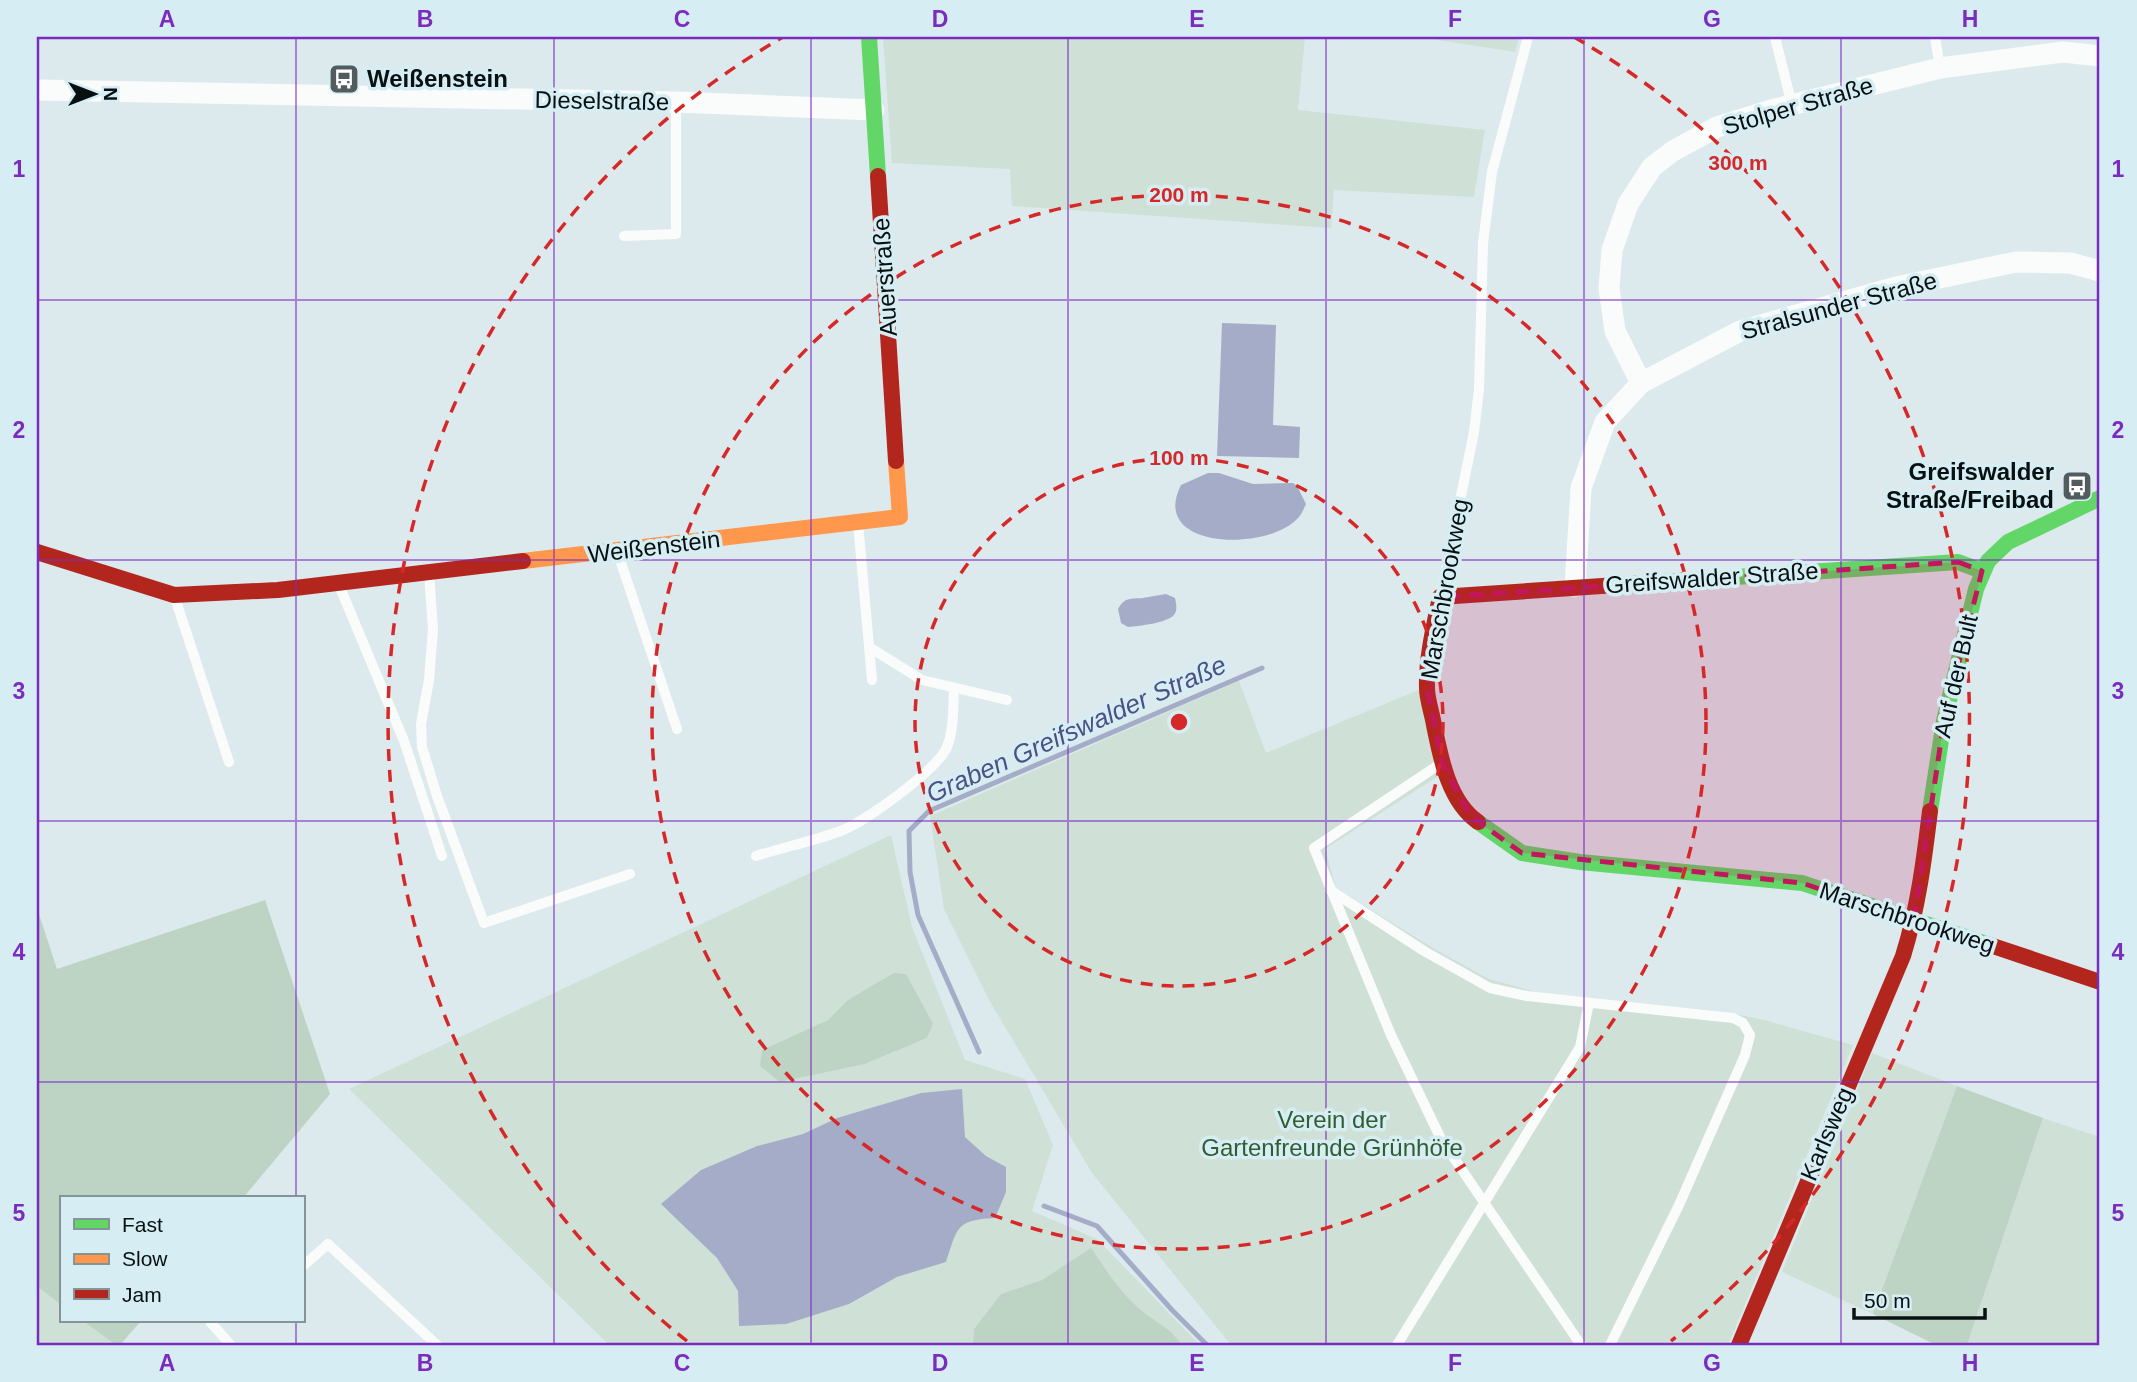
<svg xmlns="http://www.w3.org/2000/svg" width="2137" height="1382" viewBox="0 0 2137 1382" font-family="Helvetica,sans-serif">
  <style>
    .green { fill: #cfe0d6; fill-rule: evenodd }
    .forest { fill: #bdd4c4 }
    .water { fill: #a5acc7 }
    .lines { fill: none; stroke-linecap: round; stroke-linejoin: round }
    .stream { stroke: #a5acc7; stroke-width: 5 }
    .lane { stroke: #fafcfc; stroke-width: 10 }
    .street { stroke: #fafcfc; stroke-width: 21 }
    .fast { stroke: #63d668; stroke-width: 16 }
    .slow { stroke: #ff974d; stroke-width: 16 }
    .jam { stroke: #b3261e; stroke-width: 16 }
    .marked { fill: #c2185b; fill-opacity: 0.2; stroke: #c2185b; stroke-width: 5; stroke-dasharray: 14 9; stroke-linejoin: round }
    .grid { fill: none; stroke: #7b2cbf; stroke-width: 2; stroke-opacity: 0.55 }
    .ring { fill: none; stroke: #d62828; stroke-width: 3.5; stroke-dasharray: 12 9 }
    .labels { text-anchor: middle; stroke-width: 7; stroke-linejoin: round; paint-order: stroke }
    .poi-label { font-size: 24px; font-weight: bold; fill: #081012; stroke: #d6eef3; text-anchor: start }
    .street-label { font-size: 24px; fill: #081012; stroke: #d6eef3 }
    .park-label { font-size: 24px; fill: #325d31; stroke: #d6eef3 }
    .water-label { font-size: 26px; font-style: italic; fill: #4d5084; stroke: #d6eef3 }
    .centre { fill: #d62828; stroke: #d6eef3; stroke-width: 3.5 }
    .ring-label { font-size: 21px; text-anchor: middle; font-weight: bold; fill: #d62828; stroke: #d6eef3; stroke-width: 7; stroke-linejoin: round; paint-order: stroke }
    .neatline { fill: none; stroke: #7b2cbf; stroke-width: 2.5 }
    .grid-label { font-size: 23px; text-anchor: middle; font-weight: bold; fill: #7b2cbf }
  </style>
  <rect width="100%" height="100%" fill="#dceaed"/>
  <g class="green">
    <path d="M883,37H1305L1298,110L1485,130L1474,197L1334,190L1331,228L1012,206L1010,169L892,163Z"/>
    <path d="M1419,37H1519L1515,52Z"/>
    <path d="M1239,681L1266,753L1421,689L1440,775L1325,849L1336,888L1433,948L1489,979L1536,992L1725,1012L1764,1020L1853,1045L1728,1345H1231L1092,1173L989,1000L944,909L930,816Z"/>
    <path d="M891,835L912,927L965,1060L1025,1079L1053,1145L1032,1211L1097,1239L1200,1345H1182C1169,1326 1157,1324 1140,1309C1120,1292 1106,1270 1091,1249L1042,1280L1001,1294L974,1329L973,1345H609L349,1089ZM828,1020L927,1038L865,1064L780,1082L762,1050ZM962,1090L965,1137L986,1156L1006,1167L995,1218C955,1220 958,1228 946,1262L897,1277L849,1304L739,1326L738,1291L717,1258L662,1204L701,1170L757,1146L803,1134L837,1118L921,1093Z"/>
    <path d="M1872,1053L1957,1086L1873,1314L1782,1272Z"/>
    <path d="M2043,1118L2100,1137V1345H1967Z"/>
    <path d="M37,1286L61,1305V1321H83L116,1345H37Z"/>
  </g>
  <g class="forest">
    <path d="M265,900L330,1094L243,1198H61V1305L37,1286V908L57,969Z"/>
    <path d="M894,973L906,974L933,1024L927,1038L865,1064L780,1082L760,1066L762,1050L828,1020L848,1000Z"/>
    <path d="M1957,1086L2043,1118L1967,1345H1936L1873,1314Z"/>
    <path d="M1091,1248C1106,1270 1120,1292 1140,1309C1157,1324 1169,1326 1182,1345H973L974,1329L1001,1294L1042,1280Z"/>
    <path d="M83,1321H141L120,1345H116Z"/>
  </g>
  <g class="water">
    <path d="M1222,323L1276,325L1273,425L1300,427L1299,458L1217,456Z"/>
    <path d="M1208,473H1219L1253,484L1293,483L1297,486L1306,504C1304,508 1302,514 1298,518C1268,552 1148,550 1181,485Z"/>
    <path d="M1166,594L1175,598C1176,603 1178,610 1174,615C1167,623 1139,626 1128,627L1121,623L1118,609C1125,597 1130,599 1143,598C1150,597 1158,595 1166,594Z"/>
    <path d="M962,1089L965,1137L986,1156L1006,1167V1192L995,1218C955,1220 958,1228 946,1262L897,1277L849,1304L786,1324L739,1326L738,1291L717,1258L661,1204L701,1170L757,1146L803,1134L837,1118L921,1093Z"/>
  </g>
  <g class="lines">
    <g class="stream">
      <path d="M979,1052L918,915L910,872L909,831L929,811L1262,668"/>
      <path d="M1044,1206L1097,1226L1172,1310L1207,1345"/>
    </g>
    <g class="lane">
      <path d="M1775,37L1792,105"/>
      <path d="M1935,37L1940,68"/>
      <path d="M624,236L676,234V102"/>
      <path d="M858,523L872,680"/>
      <path d="M617,551L677,729"/>
      <path d="M429,573L433,629L429,680L421,724L422,747L437,796L484,923L630,874"/>
      <path d="M339,585L404,741L442,856"/>
      <path d="M1441,594L1474,432L1479,389L1483,243L1492,172L1528,37"/>
      <path d="M175,598L229,762"/>
      <path d="M869,647L922,680L1007,700"/>
      <path d="M1440,764L1314,848L1391,1035L1441,1139L1581,1345"/>
      <path d="M756,856C784,847 815,841 843,830C866,821 938,769 947,747C954,729 953,708 954,689"/>
      <path d="M1330,890L1424,951L1490,988L1527,996L1733,1018L1743,1023L1750,1035L1745,1055L1679,1205L1610,1345"/>
      <path d="M303,1266L328,1244L437,1345"/>
      <path d="M213,1321L211,1323L231,1345"/>
      <path d="M1397,1345L1580,1047L1589,1003"/>
    </g>
    <g class="street">
      <path d="M37,90L676,102L874,110"/>
      <path d="M1641,383L1615,331L1609,288L1612,250L1628,204L1652,167L1673,151L1717,127L1771,110L1940,68L2063,52L2100,56"/>
      <path d="M1575,587L1581,488L1605,422L1641,383L1740,331L1896,287L2016,262L2070,263L2100,271"/>
    </g>
    <g class="fast">
      <path d="M869,37L878,176"/>
      <path d="M1691,580L1958,562L1982,571"/>
      <path d="M1930,811L1944,721L1976,589L1988,561L2008,542L2100,498"/>
      <path d="M1478,822L1522,853L1580,862L1802,883L1987,944"/>
    </g>
    <path class="slow" d="M523,561L900,517L896,461"/>
    <g class="jam">
      <path d="M878,176L896,461"/>
      <path d="M37,552L174,595L278,590L523,561"/>
      <path d="M1478,822C1447,800 1440,754 1433,720C1431,710 1427,698 1427,688C1426,658 1434,626 1440,597L1691,580"/>
      <path d="M1987,944L2100,982"/>
      <path d="M1739,1345L1903,956C1918,908 1924,861 1930,811"/>
    </g>
  </g>
  <path class="marked" d="M1958,562L1982,571L1944,721L1914,921L1802,883L1522,853L1470,816L1442,763L1427,689L1440,597Z"/>
  <path class="grid" d="M296,37V1198M554,37V1345M811,37V1345M1068,37V1345M1326,37V1345M1584,37V1345M1841,37V1345M37,300H2100M37,560H2100M37,821H2100M37,1082H2100M296,1321V1345"/>
  <g class="ring">
    <circle cx="1179" cy="722" r="264"/>
    <circle cx="1179" cy="722" r="527"/>
    <path d="M687 1341A791 791 0 0 1 783 37M1574 37A791 791 0 0 1 1671 1341"/>
  </g>
  <defs>
    <g id="bus-square" transform="scale(1.575)"><rect x="-9" y="-9" width="18" height="18" rx="4" fill="#525c5f" stroke="#d6eef3"/><path d="M-5-6H5V4H4V6H2V4H-2V6H-4V4H-5ZM-3.5-4V0h7V-4ZM-3.5 1.2v1.5H-2V1.2ZM2 1.2v1.5H3.5V1.2Z" fill="#fff"/></g>
  </defs>
  <g fill-rule="evenodd">
    <use href="#bus-square" x="344" y="79"/>
    <use href="#bus-square" x="2077" y="486"/>
  </g>
  <g class="labels">
    <g class="poi-label">
      <text x="367" y="87">Weißenstein</text>
      <text x="2054" y="480" text-anchor="end">Greifswalder<tspan x="2054" dy="28">Straße/Freibad</tspan></text>
    </g>
    <g class="street-label">
      <text transform="translate(602 101) rotate(1)" y="8">Dieselstraße</text>
      <text transform="translate(1798 106) rotate(-16)" y="8">Stolper Straße</text>
      <text transform="translate(885 277) rotate(-94)" y="8">Auerstraße</text>
      <text transform="translate(1839 306) rotate(-15)" y="8">Stralsunder Straße</text>
      <text transform="translate(654 547) rotate(-7)" y="8">Weißenstein</text>
      <text transform="translate(1712 578) rotate(-4)" y="8">Greifswalder Straße</text>
      <text transform="translate(1445 589) rotate(-80)" y="8">Marschbrookweg</text>
      <text transform="translate(1956 676) rotate(-77)" y="8">Auf der Bult</text>
      <text transform="translate(1907 918) rotate(18)" y="8">Marschbrookweg</text>
      <text transform="translate(1827 1134) rotate(-67)" y="8">Karlsweg</text>
    </g>
    <g class="park-label">
      <text x="1332" y="1128">Verein der<tspan x="1332" dy="28">Gartenfreunde Grünhöfe</tspan></text>
    </g>
    <g class="water-label">
      <text transform="translate(1076 729) rotate(-24)" y="9">Graben Greifswalder Straße</text>
    </g>
  </g>
  <circle cx="1179" cy="722" r="10" class="centre"/>
  <g class="ring-label">
    <text x="1738" y="170">300 m</text>
    <text x="1179" y="202">200 m</text>
    <text x="1179" y="465">100 m</text>
  </g>
  <rect width="2137" height="1382" fill="none" stroke="#d6eef3" stroke-width="77"/>
  <rect x="60" y="1196" width="245" height="126" fill="#d6eef3" stroke="#849599" stroke-width="2"/>
  <rect x="74" y="1219" width="35" height="10" fill="#63d668" stroke="#849599" stroke-width="2"/>
  <text x="122" y="1232" font-size="21" fill="#081012">Fast</text>
  <rect x="74" y="1254" width="35" height="10" fill="#ff974d" stroke="#849599" stroke-width="2"/>
  <text x="122" y="1266" font-size="21" fill="#081012">Slow</text>
  <rect x="74" y="1289" width="35" height="10" fill="#b3261e" stroke="#849599" stroke-width="2"/>
  <text x="122" y="1302" font-size="21" fill="#081012">Jam</text>
  <g transform="translate(94 94) rotate(90)" stroke="#d6eef3" stroke-width="5" paint-order="stroke">
  <path d="M0-5L12 26L0 18L-12 26Z" fill="#081012"/>
  <text y="-10" font-size="19" font-weight="bold" text-anchor="middle" fill="#081012">N</text>
  </g>
  <path d="M1854 1308v10h131v-10" fill="none" stroke="#081012" stroke-width="3.5"/>
  <text x="1864" y="1308" font-size="21" fill="#081012" stroke="#d6eef3" stroke-width="5" paint-order="stroke">50 m</text>
  <rect x="38" y="38" width="2060" height="1306" class="neatline"/>
  <g class="grid-label">
    <text x="167" y="27">A</text>
    <text x="425" y="27">B</text>
    <text x="682" y="27">C</text>
    <text x="940" y="27">D</text>
    <text x="1197" y="27">E</text>
    <text x="1455" y="27">F</text>
    <text x="1712" y="27">G</text>
    <text x="1970" y="27">H</text>
    <text x="19" y="177">1</text>
    <text x="2118" y="177">1</text>
    <text x="19" y="438">2</text>
    <text x="2118" y="438">2</text>
    <text x="19" y="699">3</text>
    <text x="2118" y="699">3</text>
    <text x="19" y="960">4</text>
    <text x="2118" y="960">4</text>
    <text x="19" y="1221">5</text>
    <text x="2118" y="1221">5</text>
    <text x="167" y="1371">A</text>
    <text x="425" y="1371">B</text>
    <text x="682" y="1371">C</text>
    <text x="940" y="1371">D</text>
    <text x="1197" y="1371">E</text>
    <text x="1455" y="1371">F</text>
    <text x="1712" y="1371">G</text>
    <text x="1970" y="1371">H</text>
  </g>
</svg>
